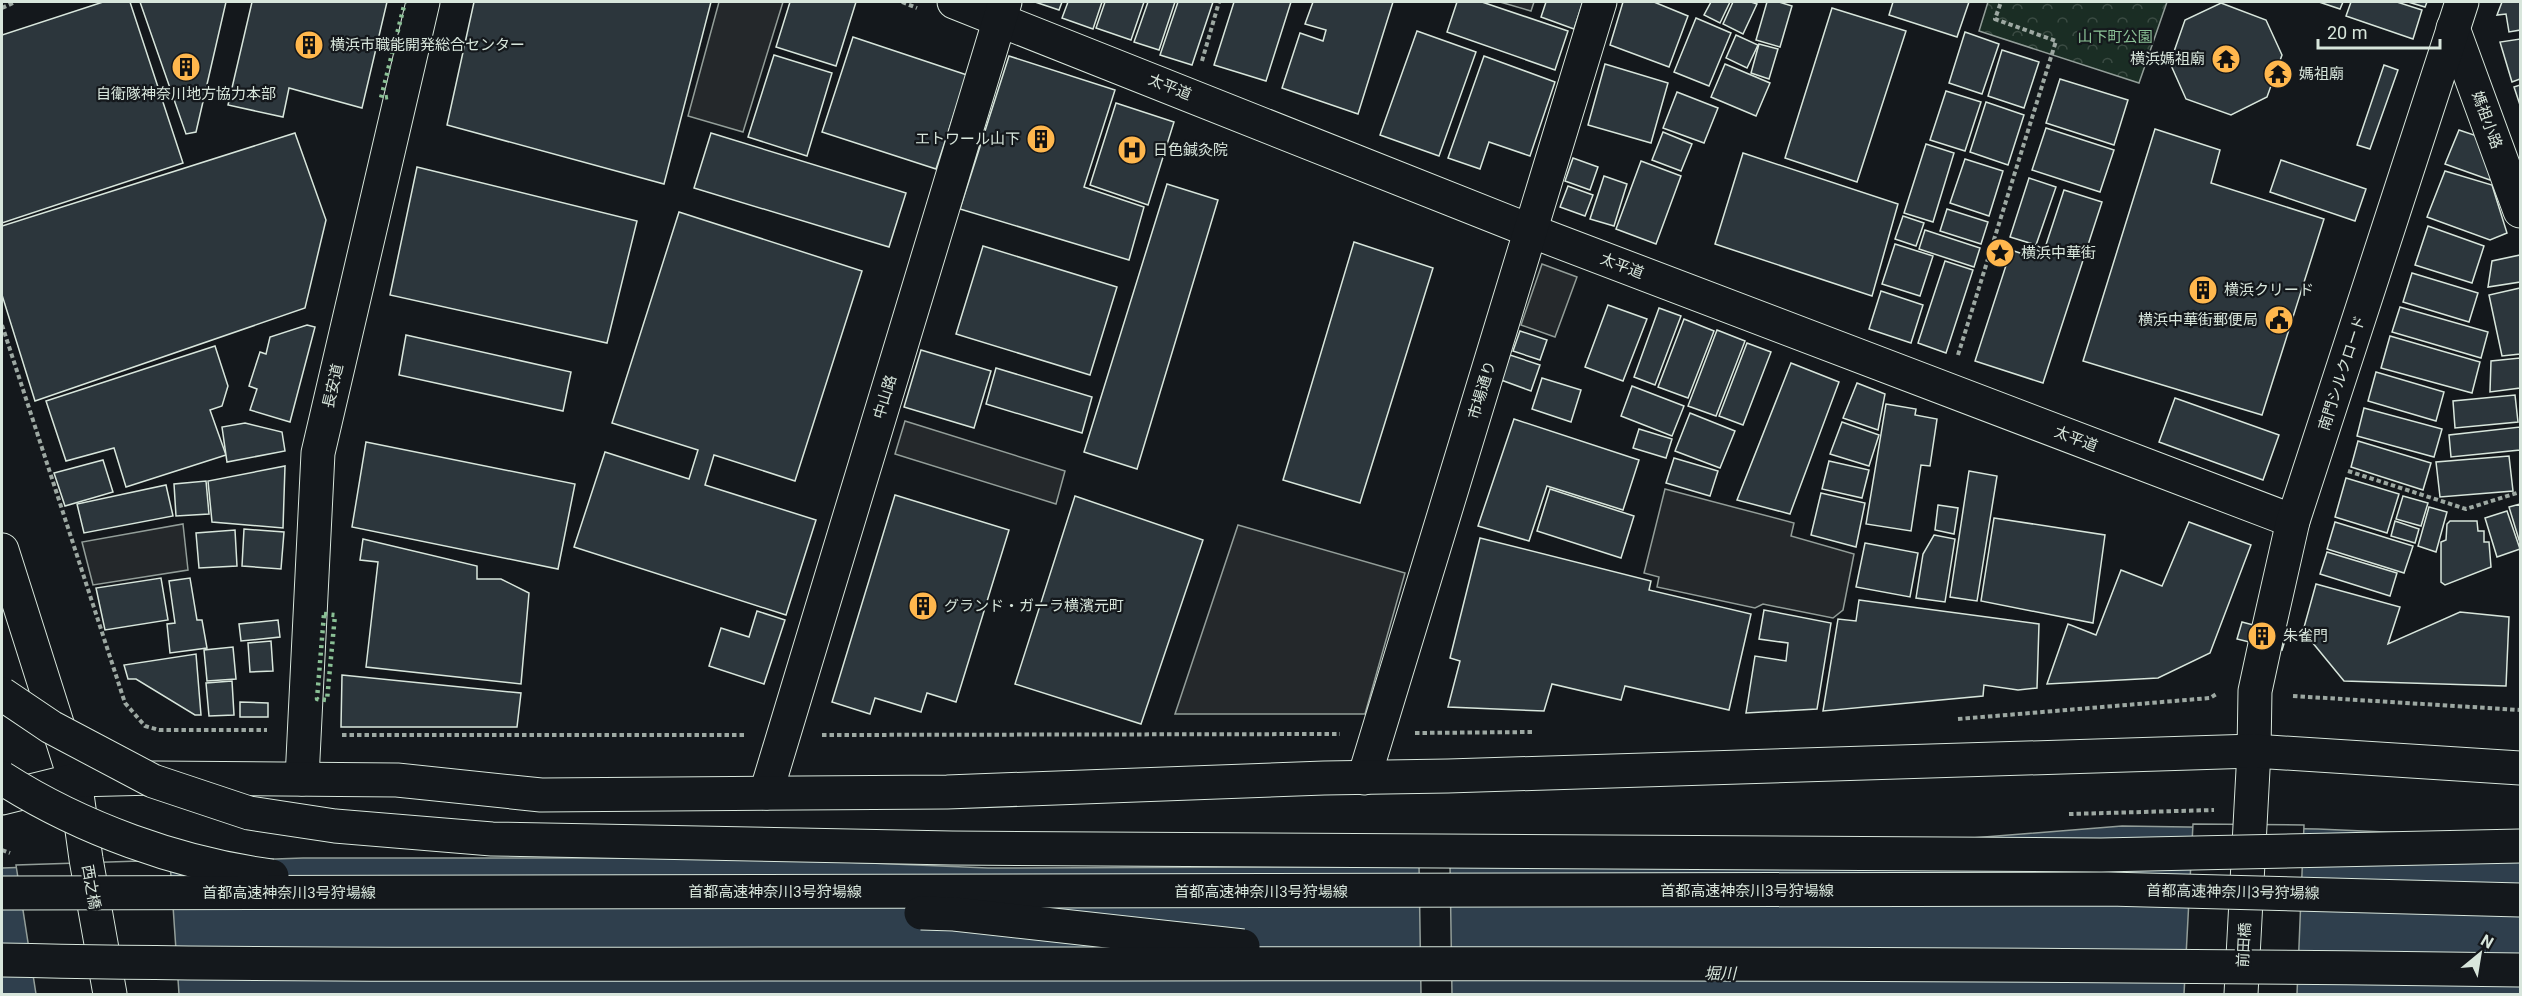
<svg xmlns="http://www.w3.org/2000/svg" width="2522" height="996" viewBox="0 0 2522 996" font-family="Roboto,'Noto Sans JP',sans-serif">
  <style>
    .park { fill: url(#park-crowns); stroke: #939e99; stroke-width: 1.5 }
    .parking { fill: #24282b; stroke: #939e99; stroke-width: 1.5 }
    .water { fill: #2f3f4d; stroke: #939e99; stroke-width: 1.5 }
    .pier { fill: #14181c; stroke: #939e99; stroke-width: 1.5 }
    .building { fill: #2c363c; stroke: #d8e6dc; stroke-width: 1.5 }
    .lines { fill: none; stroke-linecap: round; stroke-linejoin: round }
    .minor-casing { stroke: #d8e6dc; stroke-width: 35 }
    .tertiary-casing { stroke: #d8e6dc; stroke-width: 35 }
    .path { stroke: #9da8a2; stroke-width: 4; stroke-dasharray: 4.5 3; stroke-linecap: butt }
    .minor { stroke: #14181c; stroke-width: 33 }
    .tertiary { stroke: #14181c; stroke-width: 33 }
    .motorway-bridge-casing { stroke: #d8e6dc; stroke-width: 35; stroke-linecap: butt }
    .motorway-bridge { stroke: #14181c; stroke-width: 33 }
    .hedge { stroke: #8ac095; stroke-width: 4.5; stroke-dasharray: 3 4.5; stroke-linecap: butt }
    .labels { text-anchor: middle; stroke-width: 4.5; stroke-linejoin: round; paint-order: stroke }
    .park-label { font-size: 15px; fill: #8ac095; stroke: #14181c }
    .poi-label { font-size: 15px; fill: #d8e6dc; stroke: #14181c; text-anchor: start }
    .street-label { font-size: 15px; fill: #d8e6dc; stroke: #14181c }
    .water-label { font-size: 16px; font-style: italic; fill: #d8e6dc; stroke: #14181c }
  </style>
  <defs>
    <pattern id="park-crowns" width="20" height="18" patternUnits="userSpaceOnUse" patternTransform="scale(1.5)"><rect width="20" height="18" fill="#1a2d24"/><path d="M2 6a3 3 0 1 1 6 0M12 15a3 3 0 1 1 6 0" fill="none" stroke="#3b4b43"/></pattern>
  </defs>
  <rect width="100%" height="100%" fill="#14181c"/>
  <path class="park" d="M1988,2H2167L2139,83L1979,31Z"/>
  <g class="parking">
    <path d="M719,2H783L743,132L688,116Z"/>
    <path d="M1500,2H1534L1531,11Z"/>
    <path d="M1542,264L1577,277L1555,337L1521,325Z"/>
    <path d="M905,421L1065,471L1056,504L895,454Z"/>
    <path d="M1665,489L1794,523L1791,536L1854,554L1843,610L1833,618L1763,604L1755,608L1657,587L1659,577L1644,573Z"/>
    <path d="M183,524L188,570L93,585L82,542Z"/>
    <path d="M1238,525L1405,573L1365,714H1175Z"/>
  </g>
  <path class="water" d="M2122,826L2318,829L2520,838V994H2V868L303,858H751L988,868L1623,866Z"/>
  <g class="pier">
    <path d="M2193,824L2304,825L2297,994H2184Z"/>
    <path d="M140,861L170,862L179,994H36L16,865Z"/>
    <path d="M1419,864H1450L1452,994H1421Z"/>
  </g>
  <g class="building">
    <path d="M103,2H130L183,163L2,223V35Z"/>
    <path d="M140,2H226L196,132L186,134Z"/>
    <path d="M252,2H387L362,108L289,88L283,117L228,105Z"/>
    <path d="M474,2H711L664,184L447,125Z"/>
    <path d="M790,2H856L836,66L776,47Z"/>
    <path d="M1035,2H1062L1059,10Z"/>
    <path d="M1068,2H1102L1093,29L1062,18Z"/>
    <path d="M1105,2H1144L1131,40L1096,28Z"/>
    <path d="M1148,2H1175L1159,50L1134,42Z"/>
    <path d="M1178,2H1213L1192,65L1160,55Z"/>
    <path d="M1234,2H1291L1266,81L1214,65Z"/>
    <path d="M1313,2H1393L1358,114L1282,88L1300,33L1323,41L1326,30L1305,24Z"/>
    <path d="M1457,2H1482L1568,31L1555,70L1447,32Z"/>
    <path d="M1546,2H1583L1574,29L1541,17Z"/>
    <path d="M1623,2H1654L1688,16L1669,67L1610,45Z"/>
    <path d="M1711,2H1730L1720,23L1704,15Z"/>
    <path d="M1733,2H1751L1757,4L1743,34L1723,24Z"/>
    <path d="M1767,2H1779L1792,6L1780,47L1756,40Z"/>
    <path d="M1893,2H1969L1957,37L1889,15Z"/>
    <path d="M2319,2H2343L2340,9Z"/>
    <path d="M2351,2H2397L2422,10L2413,39L2346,16Z"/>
    <path d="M2408,2H2427L2425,7Z"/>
    <path d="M2502,2H2520V30L2509,32L2506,14L2497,15Z"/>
    <path d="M2221,3L2266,20L2282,55L2267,97L2231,115L2186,99L2170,63L2185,20Z"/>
    <path d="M1832,8L1906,31L1857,182L1785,158Z"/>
    <path d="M1696,18L1731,33L1709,86L1674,72Z"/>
    <path d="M1417,31L1476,52L1439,156L1380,135Z"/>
    <path d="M1965,32L1999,44L1982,94L1949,83Z"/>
    <path d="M1736,35L1758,45L1747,68L1726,58Z"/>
    <path d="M853,37L967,75L936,169L822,132Z"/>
    <path d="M2520,39V79L2512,82L2500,42Z"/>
    <path d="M1759,44L1778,49L1769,79L1751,73Z"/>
    <path d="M2002,50L2039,62L2024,108L1988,96Z"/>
    <path d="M774,55L832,73L807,156L748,137Z"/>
    <path d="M1009,56L1115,90L1084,187L1144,207L1129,260L960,209Z"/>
    <path d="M1484,56L1555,82L1530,156L1489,142L1480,169L1448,158Z"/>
    <path d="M1605,64L1668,83L1651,143L1588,125Z"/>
    <path d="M1725,64L1770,83L1756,116L1711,97Z"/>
    <path d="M2384,65L2398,70L2370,149L2357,145Z"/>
    <path d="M2060,79L2128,100L2114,145L2046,123Z"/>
    <path d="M2520,85V105L2514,87Z"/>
    <path d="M1946,91L1981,102L1965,151L1930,140Z"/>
    <path d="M1677,92L1718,108L1704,143L1663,128Z"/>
    <path d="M1986,102L2024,115L2008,165L1970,152Z"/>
    <path d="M1116,103L1174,122L1148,205L1090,185Z"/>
    <path d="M2046,128L2114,150L2100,192L2032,170Z"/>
    <path d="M2155,129L2220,150L2211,183L2324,219L2262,415L2083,361Z"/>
    <path d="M2459,130L2477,136L2492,174L2490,180L2445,164Z"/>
    <path d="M1663,132L1692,144L1681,171L1652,160Z"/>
    <path d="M295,133L326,220L305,308L35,401L2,295V226Z"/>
    <path d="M711,133L906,193L889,247L694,188Z"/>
    <path d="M1926,144L1954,153L1933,222L1904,213Z"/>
    <path d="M1743,153L1898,204L1872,296L1715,244Z"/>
    <path d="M1573,158L1598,167L1590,190L1565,181Z"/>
    <path d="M1965,159L2003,171L1989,216L1950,203Z"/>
    <path d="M2281,160L2366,189L2355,221L2270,192Z"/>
    <path d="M1641,161L1681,176L1656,244L1616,229Z"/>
    <path d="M417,167L637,221L607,343L390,295Z"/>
    <path d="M2445,171L2492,185L2507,233L2490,240L2427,217Z"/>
    <path d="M1604,176L1627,184L1614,226L1590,219Z"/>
    <path d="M2029,178L2056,187L2036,245L2010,237Z"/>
    <path d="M1167,184L1218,200L1137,469L1084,452Z"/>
    <path d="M1568,186L1593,195L1585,216L1560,207Z"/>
    <path d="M2064,190L2102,202L2043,383L1975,361L2011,250L2041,260Z"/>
    <path d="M1947,209L1988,222L1981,244L1940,231Z"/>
    <path d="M679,212L862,271L795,481L714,455L705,485L816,520L786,615L574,547L605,452L689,479L698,450L612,423Z"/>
    <path d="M1903,216L1924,223L1916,246L1895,239Z"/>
    <path d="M2428,226L2484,246L2472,283L2415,265Z"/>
    <path d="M1925,230L1980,248L1974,267L1919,249Z"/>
    <path d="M1354,242L1433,268L1360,503L1283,480Z"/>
    <path d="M1895,244L1933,256L1920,296L1882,284Z"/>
    <path d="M983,246L1117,287L1090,375L956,334Z"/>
    <path d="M2520,255V282L2488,287L2492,261Z"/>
    <path d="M1945,261L1973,270L1946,353L1918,343Z"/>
    <path d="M2412,273L2478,293L2469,322L2403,302Z"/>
    <path d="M2520,288V354L2502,356L2489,295Z"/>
    <path d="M1881,291L1923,305L1911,343L1869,329Z"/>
    <path d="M1608,305L1647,319L1623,381L1585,367Z"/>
    <path d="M2400,307L2488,332L2481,358L2392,332Z"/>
    <path d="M1659,308L1681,316L1655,385L1634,377Z"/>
    <path d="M1684,319L1714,331L1688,398L1658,387Z"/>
    <path d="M307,325L315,327L290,422L250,410L257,389L249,386L260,352L266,354L270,337Z"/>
    <path d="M1717,330L1745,341L1716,416L1688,406Z"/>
    <path d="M1520,331L1547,340L1540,360L1513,351Z"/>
    <path d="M406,335L571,372L563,411L399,375Z"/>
    <path d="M2390,336L2480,362L2472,393L2381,368Z"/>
    <path d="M1747,343L1771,352L1743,425L1719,416Z"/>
    <path d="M215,346L228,386L222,406L210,410L226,455L126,487L114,448L66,461L46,401Z"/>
    <path d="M921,350L991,371L974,428L904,407Z"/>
    <path d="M1510,355L1540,365L1531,391L1501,380Z"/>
    <path d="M2520,358V388L2490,392L2491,361Z"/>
    <path d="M1791,363L1839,382L1790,514L1737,500Z"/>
    <path d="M996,368L1092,397L1082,433L986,404Z"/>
    <path d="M2376,372L2444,392L2436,421L2368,401Z"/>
    <path d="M1542,378L1581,390L1571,422L1532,409Z"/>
    <path d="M1857,383L1885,394L1878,430L1843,418Z"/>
    <path d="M1632,386L1684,406L1672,436L1621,416Z"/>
    <path d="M2515,395L2518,422L2455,428L2453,401Z"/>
    <path d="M2175,398L2279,435L2263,480L2159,442Z"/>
    <path d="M1886,404L1916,409L1915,415L1937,419L1930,466L1921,465L1911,531L1866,524Z"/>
    <path d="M2364,408L2442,429L2434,457L2357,436Z"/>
    <path d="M1690,413L1735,431L1720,468L1675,451Z"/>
    <path d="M1514,419L1639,460L1623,510L1547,486L1529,541L1478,526Z"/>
    <path d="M1842,422L1879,435L1869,466L1830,454Z"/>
    <path d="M245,423L282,432L285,451L227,462L222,427Z"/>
    <path d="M2520,427V450L2451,457L2449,435Z"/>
    <path d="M1639,429L1672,439L1666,458L1633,448Z"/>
    <path d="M2358,441L2431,463L2423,490L2351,467Z"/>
    <path d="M366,442L575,484L558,569L352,527Z"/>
    <path d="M2509,456L2513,491L2440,497L2436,462Z"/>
    <path d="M1674,458L1718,471L1710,496L1666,483Z"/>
    <path d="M103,460L113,492L65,506L54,473Z"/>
    <path d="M1829,461L1869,470L1862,498L1822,489Z"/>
    <path d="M285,466L283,528L212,522L208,481Z"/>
    <path d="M1969,471L1997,476L1977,601L1950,597Z"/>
    <path d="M2346,478L2399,494L2387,533L2335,517Z"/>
    <path d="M206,481L209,514L176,516L174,484Z"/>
    <path d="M166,485L173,516L84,533L77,504Z"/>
    <path d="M1550,489L1634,516L1621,558L1537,531Z"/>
    <path d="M1821,493L1865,503L1856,547L1811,535Z"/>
    <path d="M895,495L1009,530L956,702L927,693L921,712L875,698L870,714L832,702Z"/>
    <path d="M1075,496L1203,540L1141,724L1015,684Z"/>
    <path d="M2403,496L2428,503L2421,526L2396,519Z"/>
    <path d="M2520,504V543L2509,507Z"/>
    <path d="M1938,505L1958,508L1954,534L1935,530Z"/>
    <path d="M2429,507L2447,512L2436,552L2418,546Z"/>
    <path d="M2507,511L2520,549L2497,557L2485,518Z"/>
    <path d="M1994,518L2105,535L2093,623L1981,601Z"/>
    <path d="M2395,521L2419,529L2415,543L2391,536Z"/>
    <path d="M2450,521H2477L2478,531H2484V542H2489L2491,567L2445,585L2441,582V542L2446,540L2447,524Z"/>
    <path d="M2189,522L2251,545L2210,653L2158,678L2047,684L2068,624L2096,635L2121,570L2162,586Z"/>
    <path d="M2335,522L2413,546L2404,573L2327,549Z"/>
    <path d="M244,529L284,532L281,569L242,566Z"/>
    <path d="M235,530L237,566L199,568L196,533Z"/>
    <path d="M1934,535L1955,539L1945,602L1916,598L1923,554Z"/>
    <path d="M1480,538L1651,581L1649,590L1751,614L1729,710L1625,686L1621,700L1552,684L1544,711L1448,707L1460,661L1450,658Z"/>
    <path d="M363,539L477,566V579H501L529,593L521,684L366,667L378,562L360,560Z"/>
    <path d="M1865,543L1918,553L1910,597L1856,587Z"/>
    <path d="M2327,552L2397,573L2390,596L2320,574Z"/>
    <path d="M161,578L168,620L105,630L96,588Z"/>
    <path d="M190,578L197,620H202L207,648L170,653L167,624L175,623L169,581Z"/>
    <path d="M2316,584L2400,607L2388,644L2460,612L2509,617L2506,686L2344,681L2303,631Z"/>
    <path d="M1859,600L2039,624L2037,688L2018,690L1984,685L1983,696L1823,711L1838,619L1856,621Z"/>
    <path d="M1764,610L1831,623L1817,709L1746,713L1755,656L1786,661L1788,643L1759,639Z"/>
    <path d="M757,611L785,620L764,684L709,666L721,628L749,637Z"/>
    <path d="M278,620L280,637L241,641L239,624Z"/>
    <path d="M2242,622L2287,634L2282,650L2237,639Z"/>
    <path d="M271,641L273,671L250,672L248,643Z"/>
    <path d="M233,647L236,679L207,681L204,650Z"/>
    <path d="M196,654L201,715H195L136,679H128L124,665Z"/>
    <path d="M342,675L521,693L517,727H341Z"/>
    <path d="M232,681L234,715L209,716L206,683Z"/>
    <path d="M240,702L268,703V717H240Z"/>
  </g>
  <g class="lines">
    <g class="minor-casing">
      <g id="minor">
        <path d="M954,2L1531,231L2293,521"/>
        <path d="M2453,28L2520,211"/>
        <path d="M1364,778L1600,2"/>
        <path d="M302,779L318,453L423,2"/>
        <path d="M766,793L1005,2"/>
        <path d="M2241,994L2254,751L2255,691L2266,640L2293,521L2462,2"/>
      </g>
    </g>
    <g class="tertiary-casing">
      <g id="tertiary">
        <path d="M2,550L75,780L86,859L110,994"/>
        <path d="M2,798L75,780L155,778L397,780L541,795L947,792L1324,778L1448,776L2254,751L2520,768"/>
      </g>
    </g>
    <g class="path">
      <path d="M902,2L917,8"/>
      <path d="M2,8L15,2"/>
      <path d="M1202,61L1219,2"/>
      <path d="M2,325L125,703L145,726L159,730H267"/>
      <path d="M1958,355L2056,41L1995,19L2001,2"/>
      <path d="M2348,471L2466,509L2520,492"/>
      <path d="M2293,696L2520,710"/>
      <path d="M1958,719L2210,698L2218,693"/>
      <path d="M1415,733L1534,732"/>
      <path d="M342,735H746"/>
      <path d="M822,735L1340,734"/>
      <path d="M2069,814L2214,810"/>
      <path d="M2,850L10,853"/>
    </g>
    <use href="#minor" class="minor"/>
    <use href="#tertiary" class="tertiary"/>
    <g class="motorway-bridge-casing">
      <g id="motorway-bridge">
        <path d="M2,694L51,727L153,781L249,813L335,826L492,839L952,848L2101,855L2520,846"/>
        <path d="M2,778C80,828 179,864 272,876"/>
        <path d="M2,893L2108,889L2520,900"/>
        <path d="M921,913L954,914L1243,946"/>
        <path d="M2,960C280,966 558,964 837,964C1398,964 1959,962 2520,970"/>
      </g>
    </g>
    <use href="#motorway-bridge" class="motorway-bridge"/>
    <g class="hedge">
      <path d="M388,97L381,98L405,2"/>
      <path d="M324,614L335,615L327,700L317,699Z"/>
    </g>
  </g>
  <defs>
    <g id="building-disc" transform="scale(1.5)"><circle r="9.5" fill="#ffb74d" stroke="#14181c"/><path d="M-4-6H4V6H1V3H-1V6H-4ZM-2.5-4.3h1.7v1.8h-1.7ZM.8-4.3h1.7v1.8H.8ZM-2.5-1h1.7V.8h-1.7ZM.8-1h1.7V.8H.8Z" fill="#111"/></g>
    <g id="temple-disc" transform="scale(1.5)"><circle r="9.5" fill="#ffb74d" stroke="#14181c"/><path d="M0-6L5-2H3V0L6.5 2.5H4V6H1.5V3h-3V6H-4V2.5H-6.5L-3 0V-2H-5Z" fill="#111"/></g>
    <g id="hospital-disc" transform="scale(1.5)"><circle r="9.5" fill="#ffb74d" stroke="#14181c"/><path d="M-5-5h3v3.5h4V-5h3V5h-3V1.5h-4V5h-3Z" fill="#111"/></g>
    <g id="sight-disc" transform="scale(1.5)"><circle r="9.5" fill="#ffb74d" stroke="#14181c"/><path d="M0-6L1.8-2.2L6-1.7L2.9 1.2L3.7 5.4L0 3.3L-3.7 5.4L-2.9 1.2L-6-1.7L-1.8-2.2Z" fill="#111"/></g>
    <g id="civic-disc" transform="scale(1.5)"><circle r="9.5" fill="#ffb74d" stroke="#14181c"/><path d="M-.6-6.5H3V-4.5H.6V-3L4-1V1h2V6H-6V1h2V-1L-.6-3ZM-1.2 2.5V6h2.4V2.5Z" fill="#111"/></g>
  </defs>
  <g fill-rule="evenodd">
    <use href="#building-disc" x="309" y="45"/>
    <use href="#temple-disc" x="2226" y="59"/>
    <use href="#building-disc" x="186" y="67"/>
    <use href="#temple-disc" x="2278" y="74"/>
    <use href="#building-disc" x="1041" y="139"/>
    <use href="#hospital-disc" x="1132" y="150"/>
    <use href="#sight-disc" x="2000" y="253"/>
    <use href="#building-disc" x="2203" y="290"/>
    <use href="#civic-disc" x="2279" y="320"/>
    <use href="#building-disc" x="923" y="606"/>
    <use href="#building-disc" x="2262" y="636"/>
  </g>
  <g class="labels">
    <g class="park-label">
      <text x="2115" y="42">山下町公園</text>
    </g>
    <g class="poi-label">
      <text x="330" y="50">横浜市職能開発総合センター</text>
      <text x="2205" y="64" text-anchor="end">横浜媽祖廟</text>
      <text x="2299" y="79">媽祖廟</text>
      <text x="186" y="99" text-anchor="middle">自衛隊神奈川地方協力本部</text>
      <text x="1020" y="144" text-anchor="end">エトワール山下</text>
      <text x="1153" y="155">日色鍼灸院</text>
      <text x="2021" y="258">横浜中華街</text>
      <text x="2224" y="295">横浜クリード</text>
      <text x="2258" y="325" text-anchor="end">横浜中華街郵便局</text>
      <text x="944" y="611">グランド・ガーラ横濱元町</text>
      <text x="2283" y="641">朱雀門</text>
    </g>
    <g class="street-label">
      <text transform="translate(1170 87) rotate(22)" y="5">太平道</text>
      <text transform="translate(2487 120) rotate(70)" y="5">媽祖小路</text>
      <text transform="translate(1622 266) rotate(21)" y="5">太平道</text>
      <text transform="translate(2342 373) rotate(-72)" y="5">南門シルクロード</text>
      <text transform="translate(333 386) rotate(-77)" y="5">長安道</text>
      <text transform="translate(1482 390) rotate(-73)" y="5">市場通り</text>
      <text transform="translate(885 397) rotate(-73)" y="5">中山路</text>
      <text transform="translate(2076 439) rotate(21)" y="5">太平道</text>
      <text transform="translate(91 887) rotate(80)" y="5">西之橋</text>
      <text x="1747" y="896">首都高速神奈川3号狩場線</text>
      <text x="775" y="897">首都高速神奈川3号狩場線</text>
      <text x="1261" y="897">首都高速神奈川3号狩場線</text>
      <text transform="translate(2233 892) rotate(1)" y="5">首都高速神奈川3号狩場線</text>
      <text x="289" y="898">首都高速神奈川3号狩場線</text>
      <text transform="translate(2244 945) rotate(-87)" y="5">前田橋</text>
    </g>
    <g class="water-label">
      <text x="1720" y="979">堀川</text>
    </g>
  </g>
  <rect width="2522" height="996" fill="none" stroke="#d8e6dc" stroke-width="6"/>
  <g transform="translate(2480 954) rotate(30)" stroke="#14181c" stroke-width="4.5" paint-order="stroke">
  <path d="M0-4.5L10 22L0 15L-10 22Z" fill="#d8e6dc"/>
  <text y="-9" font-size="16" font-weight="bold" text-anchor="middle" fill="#d8e6dc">N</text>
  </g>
  <path d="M2318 39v9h122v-9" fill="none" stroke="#d8e6dc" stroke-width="3"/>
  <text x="2327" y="39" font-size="18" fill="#d8e6dc" stroke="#14181c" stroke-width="4.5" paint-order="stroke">20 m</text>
</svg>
